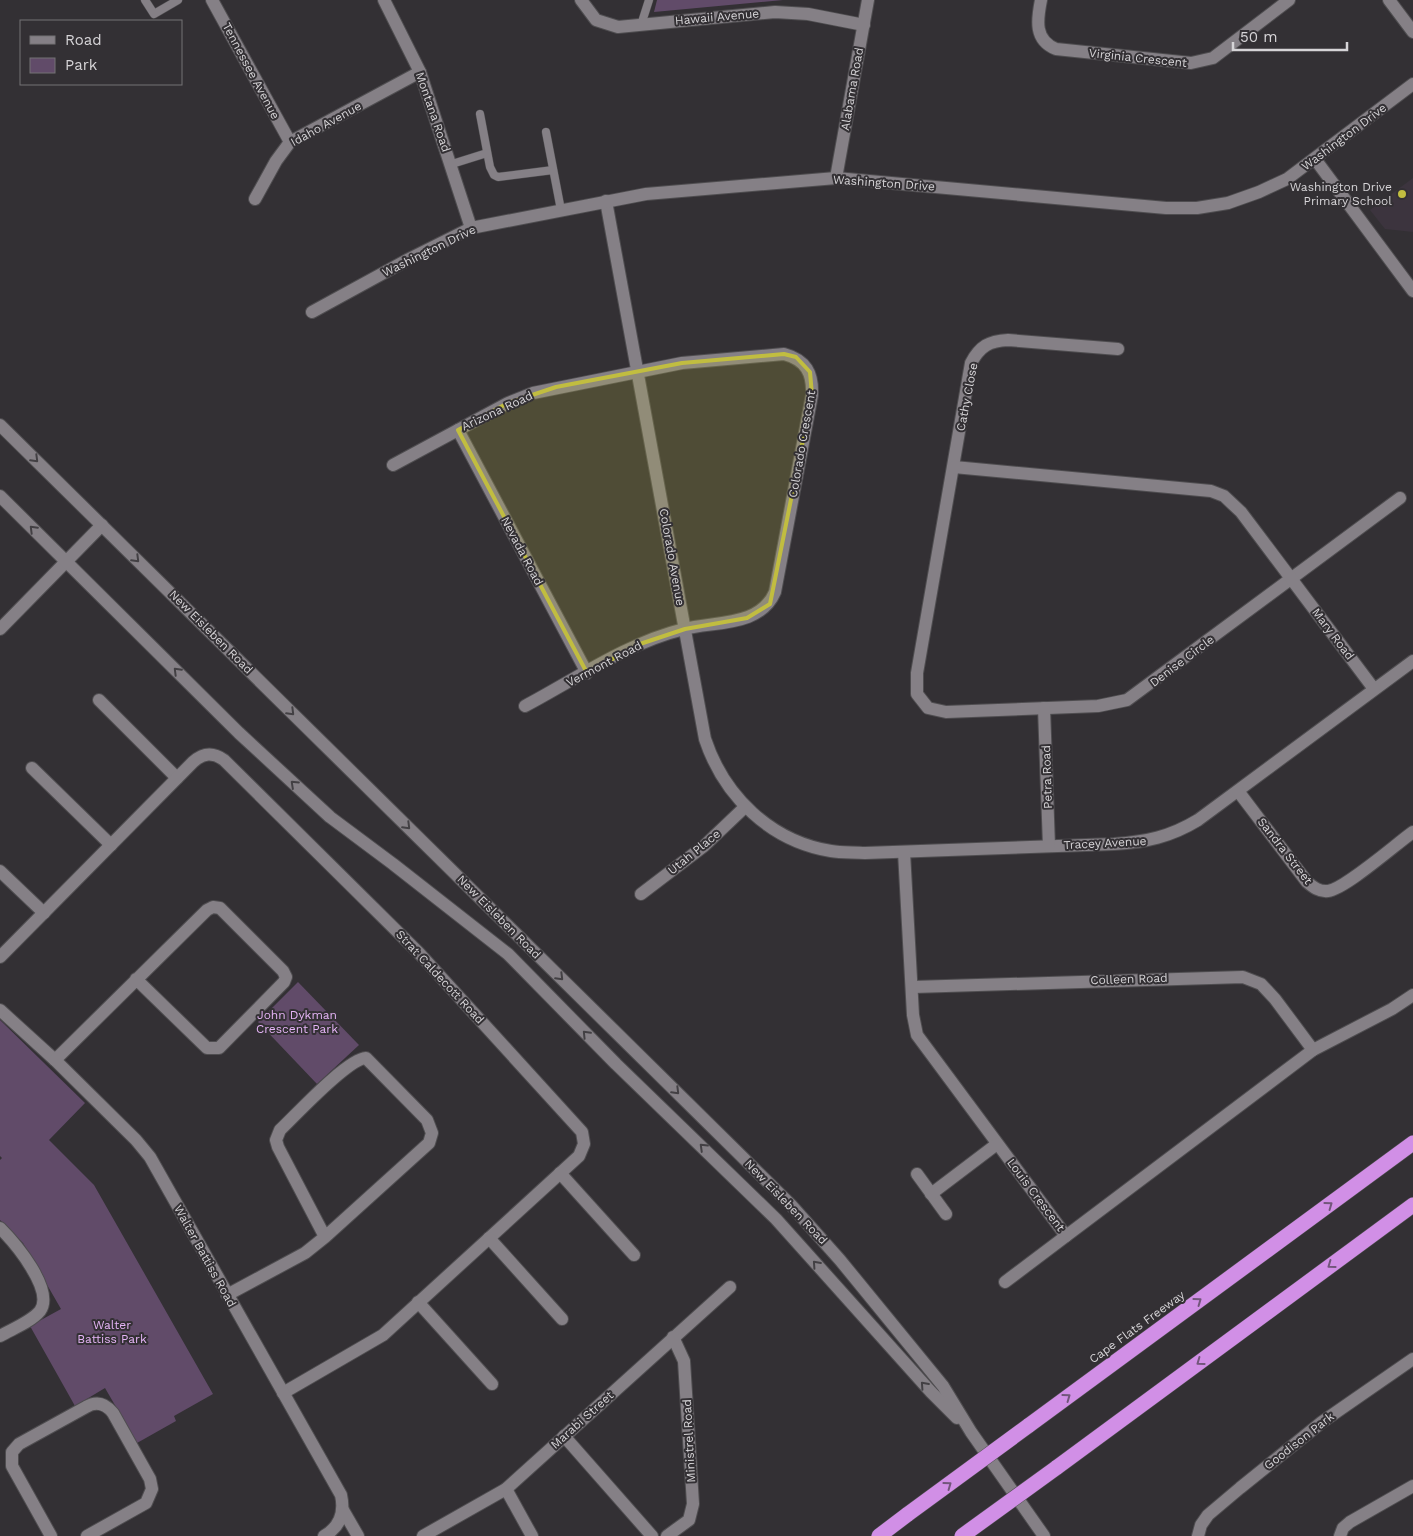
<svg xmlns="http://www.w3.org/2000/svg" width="1413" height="1536" viewBox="0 0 1413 1536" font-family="'Work Sans',sans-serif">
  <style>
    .built { fill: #3c343e }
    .green { fill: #614b69 }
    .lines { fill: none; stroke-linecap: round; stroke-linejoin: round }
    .lane-casing { stroke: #4f4d50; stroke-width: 9 }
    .street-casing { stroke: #4f4d50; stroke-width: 14 }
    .secondary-casing { stroke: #4f4d50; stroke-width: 14 }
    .highway-casing { stroke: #4f4d50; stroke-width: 16 }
    .lane { stroke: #858086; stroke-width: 8 }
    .street { stroke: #858086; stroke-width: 12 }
    .secondary { stroke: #858086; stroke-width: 12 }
    .highway { stroke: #d18fe6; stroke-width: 15 }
    .highway-bridge-casing { stroke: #4f4d50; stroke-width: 16; stroke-linecap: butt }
    .highway-bridge { stroke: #d18fe6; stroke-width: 15 }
    .oneway { stroke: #434044 }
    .oneway2 { stroke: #72567b }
    .marked { fill: #c1bd40; fill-opacity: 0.2; stroke: #c1bd40; stroke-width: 4; stroke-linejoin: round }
    .poi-dot { fill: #c1bd40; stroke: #333034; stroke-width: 2 }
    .labels { text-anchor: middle; stroke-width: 4; stroke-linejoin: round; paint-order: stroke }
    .street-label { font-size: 12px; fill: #d6d4d7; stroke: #333034 }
    .poi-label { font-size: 12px; fill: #d6d4d7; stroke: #333034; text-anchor: end }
    .park-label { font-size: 12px; fill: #e5b4f6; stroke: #333034 }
  </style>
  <rect width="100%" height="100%" fill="#333034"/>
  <path class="built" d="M1413,178V232L1385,229L1370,210Z"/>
  <g class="green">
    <path d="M657,0H783L654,12Z"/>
    <path d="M298,982L359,1045L317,1084L258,1022Z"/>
    <path d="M0,1020L85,1103L49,1140L94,1185L213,1394L174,1416L176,1421L137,1443L105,1388L75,1406L30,1326L61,1309L23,1243L0,1220V1160L2,1158L0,1156Z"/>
  </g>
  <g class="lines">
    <g class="lane-casing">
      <g id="lane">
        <path d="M145,0L154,14L178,0"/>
        <path d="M641,25L649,0"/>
        <path d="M480,114L490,167L494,175L498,177L553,170"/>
        <path d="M546,132L561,210"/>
        <path d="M452,164L487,153"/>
      </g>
    </g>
    <g class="street-casing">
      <g id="street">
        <path d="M212,0L290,142"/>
        <path d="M384,0L420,72L471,228"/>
        <path d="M581,0L596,20L618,27L775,12L808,14L864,25"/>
        <path d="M1041,0C1037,20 1034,40 1056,49L1191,63L1213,58L1289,0"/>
        <path d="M1389,0L1413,32"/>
        <path d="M1315,159L1413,291"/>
        <path d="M836,178L868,0"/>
        <path d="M255,199L276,161L290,142L420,72"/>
        <path d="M606,201L705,739C724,796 770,841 831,851C842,853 854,852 865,853L1114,844C1146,842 1170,837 1198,820L1413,661"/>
        <path d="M312,312L409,259L471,228L646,194L836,178L1166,208H1197L1228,203L1259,192L1287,179L1413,84"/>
        <path d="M1118,349L1008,340C989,341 980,346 971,363L917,673V694L928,708L946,712L1098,706L1127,700L1400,498"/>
        <path d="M458,430L587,673"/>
        <path d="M393,465L508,403L533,393L682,363L784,354C806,360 813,373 812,395L775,592C760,627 715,621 684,629C627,643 576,679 525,706"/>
        <path d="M954,467L1211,491L1224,496L1241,512L1374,689"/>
        <path d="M0,629L102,525"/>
        <path d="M99,700L177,778"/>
        <path d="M1044,708L1049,846"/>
        <path d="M32,768L111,845"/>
        <path d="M1238,791L1307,882C1313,887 1319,892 1328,891C1345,889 1396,844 1413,832"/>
        <path d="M904,852L913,1015L917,1035L1066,1236L1313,1050L1392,1009L1413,995"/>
        <path d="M0,871L44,913"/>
        <path d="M641,894L704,846L745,807"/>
        <path d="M0,957L193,762C203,753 213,752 224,760L419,953L582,1132L584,1144L579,1156L383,1335L283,1393"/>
        <path d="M913,987L1243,977L1261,984L1275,999L1313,1050"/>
        <path d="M0,1010L55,1060L136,1140L150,1157L341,1495C345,1513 340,1527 324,1536"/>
        <path d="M55,1060L207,910L213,907L220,908L283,971L286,977L284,982L219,1048H207L136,979"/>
        <path d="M560,1173L634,1255"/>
        <path d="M917,1174L946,1214"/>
        <path d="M931,1194L997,1144"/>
        <path d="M0,1228C15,1243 55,1290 40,1311C31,1322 12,1329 0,1336"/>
        <path d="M489,1238L562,1319"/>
        <path d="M1005,1282L1066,1236"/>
        <path d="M227,1295L305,1253L325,1237L429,1143L432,1133L427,1120L366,1058C347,1059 296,1115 280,1130L276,1140L278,1147L325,1237"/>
        <path d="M418,1302L492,1384"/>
        <path d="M564,1436L652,1536"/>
        <path d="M506,1489L532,1536"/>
        <path d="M343,1510L358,1536"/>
        <path d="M51,1536L12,1466V1452L19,1444L86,1407C96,1401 105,1403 113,1413L150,1479L152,1489L146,1503L87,1536"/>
        <path d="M423,1536L506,1489L730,1287"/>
        <path d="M667,1536L689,1520L693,1504L684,1361L673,1337"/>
        <path d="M1198,1536L1201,1525L1208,1515L1240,1488L1322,1422L1413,1359"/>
        <path d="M1340,1536L1343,1528L1350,1522L1413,1486"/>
      </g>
    </g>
    <g class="secondary-casing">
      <g id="secondary">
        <path d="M0,425L791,1205L840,1260L943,1386L971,1432L1044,1536"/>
        <path d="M0,496L239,733L330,817L393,864L508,954L616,1064L776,1219L931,1392L957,1418"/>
      </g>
    </g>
    <g class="highway-casing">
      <g id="highway">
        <path d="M1028,1426L1413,1143"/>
        <path d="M1056,1468L1413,1205"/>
        <path d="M879,1536L908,1514"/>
      </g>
    </g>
    <use href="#lane" class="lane"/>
    <use href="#street" class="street"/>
    <use href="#secondary" class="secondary"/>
    <use href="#highway" class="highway"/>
    <g class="highway-bridge-casing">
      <g id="highway-bridge">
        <path d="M908,1514L1028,1426"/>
        <path d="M962,1536L1056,1468"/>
      </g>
    </g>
    <use href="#highway-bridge" class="highway-bridge"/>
  </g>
  <defs><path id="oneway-chevron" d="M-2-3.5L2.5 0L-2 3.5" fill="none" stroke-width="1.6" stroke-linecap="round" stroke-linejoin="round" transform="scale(1.25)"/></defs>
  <g class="oneway">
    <use href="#oneway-chevron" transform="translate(35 459) rotate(45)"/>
    <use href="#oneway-chevron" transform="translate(33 529) rotate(-135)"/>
    <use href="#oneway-chevron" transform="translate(136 559) rotate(45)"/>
    <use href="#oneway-chevron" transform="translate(177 671) rotate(-135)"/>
    <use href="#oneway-chevron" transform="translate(291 712) rotate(45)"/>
    <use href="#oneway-chevron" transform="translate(294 784) rotate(-137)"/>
    <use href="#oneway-chevron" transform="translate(407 826) rotate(45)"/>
    <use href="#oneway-chevron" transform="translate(560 977) rotate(45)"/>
    <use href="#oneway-chevron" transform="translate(586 1034) rotate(-134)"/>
    <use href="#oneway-chevron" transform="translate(676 1091) rotate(45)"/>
    <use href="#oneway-chevron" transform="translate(703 1147) rotate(-136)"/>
    <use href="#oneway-chevron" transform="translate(816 1264) rotate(-132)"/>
    <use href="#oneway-chevron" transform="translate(924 1385) rotate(-132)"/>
  </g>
  <g class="oneway2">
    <use href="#oneway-chevron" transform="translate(1329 1205) rotate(-36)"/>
    <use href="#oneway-chevron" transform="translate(1331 1265) rotate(144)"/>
    <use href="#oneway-chevron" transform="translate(1198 1301) rotate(-36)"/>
    <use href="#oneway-chevron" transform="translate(1200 1362) rotate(144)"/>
    <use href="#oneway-chevron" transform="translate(1067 1397) rotate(-36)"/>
    <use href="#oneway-chevron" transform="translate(948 1485) rotate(-36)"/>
  </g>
  <path class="marked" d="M784,354L796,357L810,372L812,395L770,604L747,618L685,629L640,644L587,673L458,430L508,403L556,387L682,363Z"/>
  <circle class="poi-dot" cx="1402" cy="194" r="5"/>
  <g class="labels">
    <g class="street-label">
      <text transform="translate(717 17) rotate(-5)" y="4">Hawaii Avenue</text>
      <text transform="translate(1138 58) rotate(6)" y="4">Virginia Crescent</text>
      <text transform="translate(251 71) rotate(62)" y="4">Tennessee Avenue</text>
      <text transform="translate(852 89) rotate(-80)" y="4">Alabama Road</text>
      <text transform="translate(433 112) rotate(71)" y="4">Montana Road</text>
      <text transform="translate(326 124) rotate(-29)" y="4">Idaho Avenue</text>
      <text transform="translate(1344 137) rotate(-37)" y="4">Washington Drive</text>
      <text transform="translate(884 183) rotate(4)" y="4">Washington Drive</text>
      <text transform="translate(429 251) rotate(-26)" y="4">Washington Drive</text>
      <text transform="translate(967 397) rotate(-79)" y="4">Cathy Close</text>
      <text transform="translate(497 411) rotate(-25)" y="4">Arizona Road</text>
      <text transform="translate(802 444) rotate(-80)" y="4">Colorado Crescent</text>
      <text transform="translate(522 551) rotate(62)" y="4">Nevada Road</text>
      <text transform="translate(672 557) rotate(80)" y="4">Colorado Avenue</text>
      <text transform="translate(211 632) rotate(45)" y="4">New Eisleben Road</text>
      <text transform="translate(1333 634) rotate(53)" y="4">Mary Road</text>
      <text transform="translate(1182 661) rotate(-37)" y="4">Denise Circle</text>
      <text transform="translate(604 664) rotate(-28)" y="4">Vermont Road</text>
      <text transform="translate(1047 777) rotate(-92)" y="4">Petra Road</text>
      <text transform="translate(1105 843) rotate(-3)" y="4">Tracey Avenue</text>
      <text transform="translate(1285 851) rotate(52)" y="4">Sandra Street</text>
      <text transform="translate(694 852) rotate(-39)" y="4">Utah Place</text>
      <text transform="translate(499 917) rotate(45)" y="4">New Eisleben Road</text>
      <text transform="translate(440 977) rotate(47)" y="4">Strat Caldecott Road</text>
      <text transform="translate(1129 979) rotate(-2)" y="4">Colleen Road</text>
      <text transform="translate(1036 1195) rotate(53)" y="4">Louis Crescent</text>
      <text transform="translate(786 1202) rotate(46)" y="4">New Eisleben Road</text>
      <text transform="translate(205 1256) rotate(61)" y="4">Walter Battiss Road</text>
      <text transform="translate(1137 1327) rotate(-36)" y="4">Cape Flats Freeway</text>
      <text transform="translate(582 1420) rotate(-42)" y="4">Marabi Street</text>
      <text transform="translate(689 1441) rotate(-93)" y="4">Ministrel Road</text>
      <text transform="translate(1299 1441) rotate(-38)" y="4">Goodison Park</text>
    </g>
    <g class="poi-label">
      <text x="1392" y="191">Washington Drive<tspan x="1392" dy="14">Primary School</tspan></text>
    </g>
    <g class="park-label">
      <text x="297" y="1019">John Dykman<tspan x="297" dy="14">Crescent Park</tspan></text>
      <text x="112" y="1329">Walter<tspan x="112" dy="14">Battiss Park</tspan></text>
    </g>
  </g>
  <rect x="20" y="20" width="162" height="65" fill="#333034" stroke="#747275"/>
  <rect x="30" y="36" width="25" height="8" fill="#858086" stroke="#747275"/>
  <text x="65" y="45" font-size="15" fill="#d6d4d7">Road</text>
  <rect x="30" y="58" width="25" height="15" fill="#614b69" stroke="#747275"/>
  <text x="65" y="70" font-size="15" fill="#d6d4d7">Park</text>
  <path d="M1233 42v8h114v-8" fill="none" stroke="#d6d4d7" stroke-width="2.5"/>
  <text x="1240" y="42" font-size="15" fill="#d6d4d7" stroke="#333034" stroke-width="4" paint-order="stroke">50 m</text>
</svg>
